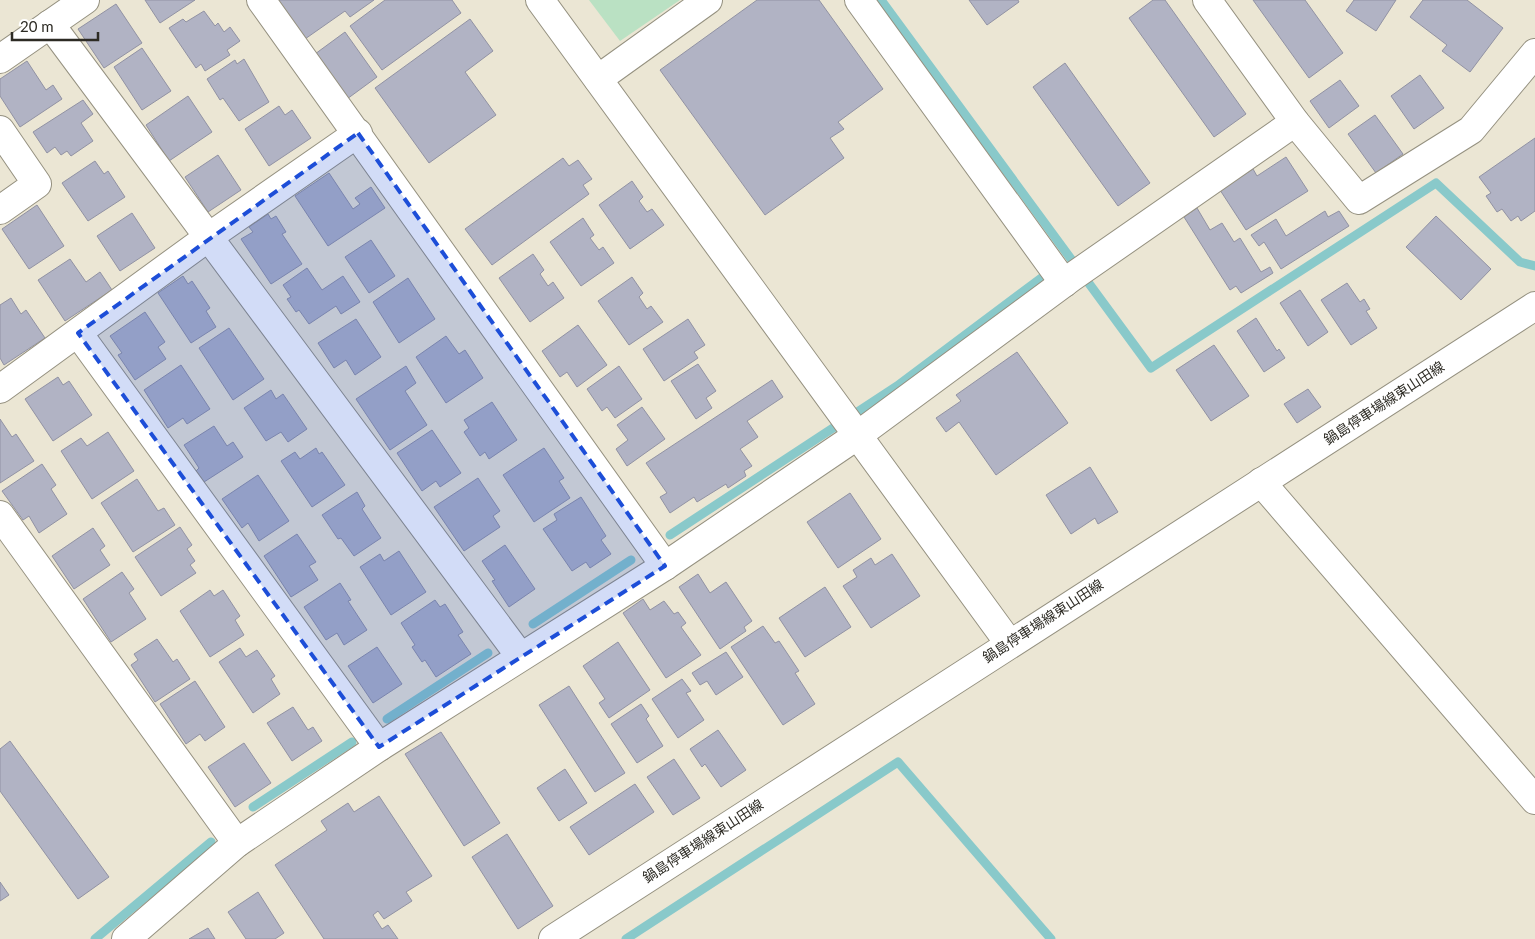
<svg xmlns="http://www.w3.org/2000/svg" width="1535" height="939" viewBox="0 0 1535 939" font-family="Lato,'Noto Sans JP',sans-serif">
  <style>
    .green { fill: #bae1c3 }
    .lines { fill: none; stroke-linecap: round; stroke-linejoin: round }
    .stream { stroke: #89c9ca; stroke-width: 9 }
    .building { fill: #b1b3c4; stroke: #9192a3 }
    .minor-casing { stroke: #959180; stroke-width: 30 }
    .major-casing { stroke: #959180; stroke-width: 30 }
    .minor { stroke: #fff; stroke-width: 28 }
    .major { stroke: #fff; stroke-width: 28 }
    .marked { fill: #1d4ed8; fill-opacity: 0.2; stroke: #1d4ed8; stroke-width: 4; stroke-dasharray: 10 6; stroke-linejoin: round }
    .labels { text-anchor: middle; stroke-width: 4; stroke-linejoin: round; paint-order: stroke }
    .street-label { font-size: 14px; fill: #2d2b24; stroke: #fff }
  </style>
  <rect width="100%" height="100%" fill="#ebe6d4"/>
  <path class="green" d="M589,0H680L620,41Z"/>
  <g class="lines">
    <g class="stream">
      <path d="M881,0L1151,368L1436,183L1520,262L1535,266"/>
      <path d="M670,535L897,386L1052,270"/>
      <path d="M533,624L631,560"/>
      <path d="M387,719L488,653"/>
      <path d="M253,807L352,742"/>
      <path d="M95,939L211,842"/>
      <path d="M626,939L898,762L1051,939"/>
    </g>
  </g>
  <g class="building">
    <path d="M145,0H195L160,23Z"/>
    <path d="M276,0H374L350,17L345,11L305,39Z"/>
    <path d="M385,0H452L461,13L382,70L350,26Z"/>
    <path d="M757,0H819L883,89L838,122L844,129L830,138L844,158L765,215L660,70Z"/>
    <path d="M969,0H1018L1019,2L987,25Z"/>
    <path d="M1153,0H1165L1246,114L1214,137L1129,18Z"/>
    <path d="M1253,0H1305L1343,53L1309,78Z"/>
    <path d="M1354,0H1396L1376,31L1346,11Z"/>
    <path d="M1423,0H1467L1503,28L1470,72L1442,51L1447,45L1410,17Z"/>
    <path d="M116,4L142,43L104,68L78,29Z"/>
    <path d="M204,11L215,26L218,23L224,32L230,27L240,41L227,50L230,55L205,71L201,64L196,68L169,28L183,19L186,22Z"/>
    <path d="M470,19L493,51L465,72L496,115L429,163L375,88Z"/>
    <path d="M345,32L377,77L347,99L315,54Z"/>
    <path d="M142,48L171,91L142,110L114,67Z"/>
    <path d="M244,59L269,102L239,121L223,98L220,100L207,79L235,60L237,64Z"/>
    <path d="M27,61L46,90L53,85L62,99L20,127L0,96V79Z"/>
    <path d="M1065,63L1150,183L1118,206L1033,87Z"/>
    <path d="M1420,75L1444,108L1414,129L1391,96Z"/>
    <path d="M1340,80L1359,106L1329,128L1310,101Z"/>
    <path d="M188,96L212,132L169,161L146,125Z"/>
    <path d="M83,100L93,114L81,123L93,141L71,156L67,151L61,155L55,147L47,153L33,132Z"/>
    <path d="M279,106L285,115L292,110L311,138L269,166L245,129Z"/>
    <path d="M1375,115L1403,154L1376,173L1348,134Z"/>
    <path d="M1535,138V211L1521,221L1518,216L1511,221L1502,209L1497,212L1486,196L1491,193L1479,177Z"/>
    <path d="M218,155L241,190L208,212L185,177Z"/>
    <path d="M1286,157L1308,191L1246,230L1220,190L1253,169L1257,176Z"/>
    <path d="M563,158L569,166L578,160L592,179L583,185L589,194L492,265L465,229Z"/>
    <path d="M95,161L104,174L108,171L125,197L88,221L62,183Z"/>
    <path d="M329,173L353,209L360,204L355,198L371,187L385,208L328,246L295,196Z"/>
    <path d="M632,181L643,197L639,201L647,212L652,209L664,225L630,249L599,205Z"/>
    <path d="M37,205L64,246L29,269L2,229Z"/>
    <path d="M1197,208L1210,230L1222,223L1234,242L1240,238L1261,272L1270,267L1273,273L1241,293L1236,286L1230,290L1184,217Z"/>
    <path d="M1325,211L1328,217L1339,211L1349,226L1281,269L1264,242L1259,246L1251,235L1276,219L1286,236Z"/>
    <path d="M132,213L155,248L120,271L97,236Z"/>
    <path d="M268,214L271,219L276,216L286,232L282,234L302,264L271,284L241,239L253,232L249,227Z"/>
    <path d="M1436,216L1491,269L1461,300L1406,247Z"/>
    <path d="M583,218L594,235L590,238L599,250L603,247L614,263L581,286L550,242Z"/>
    <path d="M371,240L395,276L369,293L345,257Z"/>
    <path d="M533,254L544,270L540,274L548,286L553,282L564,298L530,322L499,278Z"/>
    <path d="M70,259L86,282L100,272L112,290L65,321L38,280Z"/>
    <path d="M307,268L322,290L343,276L360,302L341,314L336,306L309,324L299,310L296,312L287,299L291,297L283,285Z"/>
    <path d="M183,276L188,284L192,281L210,308L206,311L216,327L191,343L158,293Z"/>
    <path d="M632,277L643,293L639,297L647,309L651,306L663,322L629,345L598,301Z"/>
    <path d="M408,278L435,319L399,343L373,302Z"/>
    <path d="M1347,283L1360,302L1364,299L1370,309L1366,311L1377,328L1351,345L1321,300Z"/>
    <path d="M1300,290L1328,332L1308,346L1280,303Z"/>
    <path d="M11,298L21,314L26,310L45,338L4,365L0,358V305Z"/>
    <path d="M145,312L165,342L158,347L166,359L135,380L118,355L122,353L110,336Z"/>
    <path d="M1256,318L1277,351L1279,349L1285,358L1264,372L1237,331Z"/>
    <path d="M356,319L381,357L355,375L346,360L334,368L318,343Z"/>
    <path d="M688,319L705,345L694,352L698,358L664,381L643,349Z"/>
    <path d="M578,325L607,365L577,387L567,372L560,377L542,351Z"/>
    <path d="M229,328L264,379L233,400L199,348Z"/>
    <path d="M446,336L459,354L465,350L483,378L446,403L416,357Z"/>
    <path d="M1214,345L1249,396L1211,421L1176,370Z"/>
    <path d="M1017,352L1068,423L996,475L959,422L946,432L936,418L961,401L956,395Z"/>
    <path d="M698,364L716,391L706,398L712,408L696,419L671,381Z"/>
    <path d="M181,365L210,409L187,424L183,418L168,428L144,390Z"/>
    <path d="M406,366L416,383L405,391L427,425L390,450L356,399Z"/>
    <path d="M619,366L642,399L615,418L607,407L602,411L587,389Z"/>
    <path d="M58,377L63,385L69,381L92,415L53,441L25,399Z"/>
    <path d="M772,380L783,397L747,421L758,437L740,449L752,466L744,471L746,476L728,488L726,484L697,502L694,497L670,513L660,497L667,493L646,463Z"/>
    <path d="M1308,389L1321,407L1297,423L1284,404Z"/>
    <path d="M271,390L276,399L283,394L307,429L288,442L281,432L266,441L244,408Z"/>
    <path d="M492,402L517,440L489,459L485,452L480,456L464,432L469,428L464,420Z"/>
    <path d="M642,407L665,439L627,466L616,449L628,440L617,425Z"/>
    <path d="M0,419L12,437L16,434L34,461L0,483Z"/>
    <path d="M214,426L227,446L233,442L243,457L204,482L196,471L199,468L184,445Z"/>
    <path d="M432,430L461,473L440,487L436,481L422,491L397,453Z"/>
    <path d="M108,432L134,471L92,499L61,451L81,438L87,446Z"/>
    <path d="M316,448L319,454L322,452L345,485L312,507L281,461L295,452L300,459Z"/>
    <path d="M544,448L564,478L559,481L570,498L534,522L503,475Z"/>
    <path d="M42,464L56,485L51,489L67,514L39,533L29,516L23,520L2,491Z"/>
    <path d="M1090,467L1118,512L1098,524L1095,518L1071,534L1046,495Z"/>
    <path d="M258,475L289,521L259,541L248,523L242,528L222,499Z"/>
    <path d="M478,478L500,511L493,516L500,527L464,551L434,507Z"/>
    <path d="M137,479L158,511L164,508L175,525L133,552L101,503Z"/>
    <path d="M357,492L365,506L362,509L381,538L354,556L341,538L338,539L322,515Z"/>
    <path d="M850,493L881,539L838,568L807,522Z"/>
    <path d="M581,497L606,536L601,540L611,554L590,568L586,562L572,571L543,529L557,520L554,514Z"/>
    <path d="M180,527L192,545L187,549L195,561L190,565L196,573L161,596L135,557Z"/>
    <path d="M93,528L105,546L100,550L110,565L74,589L52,556Z"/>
    <path d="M297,534L316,562L309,566L318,580L291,597L264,556Z"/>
    <path d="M505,545L535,589L509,607L492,581L495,580L482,561Z"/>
    <path d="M399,551L426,592L391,615L360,567L380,554L384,561Z"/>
    <path d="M892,554L920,596L871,628L843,586L857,577L853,570L871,558L875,565Z"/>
    <path d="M122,572L134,589L129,593L146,619L111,642L83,599Z"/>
    <path d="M698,574L710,593L726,582L752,621L744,627L746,631L720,649L679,587Z"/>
    <path d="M340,583L351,600L348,601L367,630L344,645L337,633L326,640L304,607Z"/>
    <path d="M825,587L851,627L805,657L779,618Z"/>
    <path d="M210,590L214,596L223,590L240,616L235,620L244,635L210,657L180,611Z"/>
    <path d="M643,599L650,610L664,601L674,614L678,612L686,623L681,627L701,655L666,678L623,613Z"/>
    <path d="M435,600L440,607L445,604L463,632L458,635L471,654L436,677L425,660L422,662L412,647L415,645L401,623Z"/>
    <path d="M763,626L775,643L779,641L799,671L795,673L815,704L783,725L731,647Z"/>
    <path d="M157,639L173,662L177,659L190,679L155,702L131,665L138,660L134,654Z"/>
    <path d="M618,642L650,690L609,718L599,703L605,699L583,666Z"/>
    <path d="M377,647L402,684L373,703L348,666Z"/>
    <path d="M240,648L246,657L257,650L275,676L271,679L280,694L253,713L219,662Z"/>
    <path d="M726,652L743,677L716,695L707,681L700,685L692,673Z"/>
    <path d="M682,679L691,691L686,693L704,720L678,738L652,699Z"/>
    <path d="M195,681L225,727L205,741L200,734L186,744L160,704Z"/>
    <path d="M569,686L625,773L595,792L539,705Z"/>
    <path d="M641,704L649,716L646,719L663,746L637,763L611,724Z"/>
    <path d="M293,707L308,730L313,727L322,741L292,761L267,723Z"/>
    <path d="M718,730L746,770L721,787L705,764L702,767L690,749Z"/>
    <path d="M441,732L500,823L464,846L405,754Z"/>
    <path d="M10,741L109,877L78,899L0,791V749Z"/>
    <path d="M244,743L271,783L235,807L208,767Z"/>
    <path d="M674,759L700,798L673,815L647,777Z"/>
    <path d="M565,769L587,803L559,821L537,788Z"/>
    <path d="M635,784L654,812L589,855L570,827Z"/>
    <path d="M379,796L432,876L406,892L412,901L384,919L378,911L373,915L382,929L388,925L398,939H324L275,865L327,830L321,821L348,803L354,812Z"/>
    <path d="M507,834L553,906L518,929L472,857Z"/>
    <path d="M0,882L9,895L0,901Z"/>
    <path d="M258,892L284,933L275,939H246L228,912Z"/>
    <path d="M208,928L215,939H189Z"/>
  </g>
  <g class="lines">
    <g class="minor-casing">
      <g id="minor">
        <path d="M261,0L665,566"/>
        <path d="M540,0L1009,643"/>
        <path d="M859,0L1064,283"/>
        <path d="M1207,0L1295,122L1359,200L1471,130L1535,53"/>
        <path d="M50,24L520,656"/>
        <path d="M0,59L85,0"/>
        <path d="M598,79L708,0"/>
        <path d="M0,130L37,184L0,210"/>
        <path d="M78,333L379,747"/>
        <path d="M0,389L210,236L358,133"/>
        <path d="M1261,482L1535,800"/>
        <path d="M0,515L237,843"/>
        <path d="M126,939L237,843L379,747L665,566L858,435L1072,277L1295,122"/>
      </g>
    </g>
    <g class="major-casing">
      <path id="major" d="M553,939L1535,306"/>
    </g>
    <use href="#minor" class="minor"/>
    <use href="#major" class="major"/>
  </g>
  <path class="marked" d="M358,133L665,566L379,747L78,333Z"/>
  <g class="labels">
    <g class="street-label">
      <text transform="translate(1384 403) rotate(-33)" y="5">鍋島停車場線東山田線</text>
      <text transform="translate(1043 621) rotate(-33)" y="5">鍋島停車場線東山田線</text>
      <text transform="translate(703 841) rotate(-33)" y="5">鍋島停車場線東山田線</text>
    </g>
  </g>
  <path d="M12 32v8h86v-8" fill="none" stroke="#2d2b24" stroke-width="2.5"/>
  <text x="20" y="32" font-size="15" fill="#2d2b24" stroke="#ffffff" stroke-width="4" paint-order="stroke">20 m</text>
</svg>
